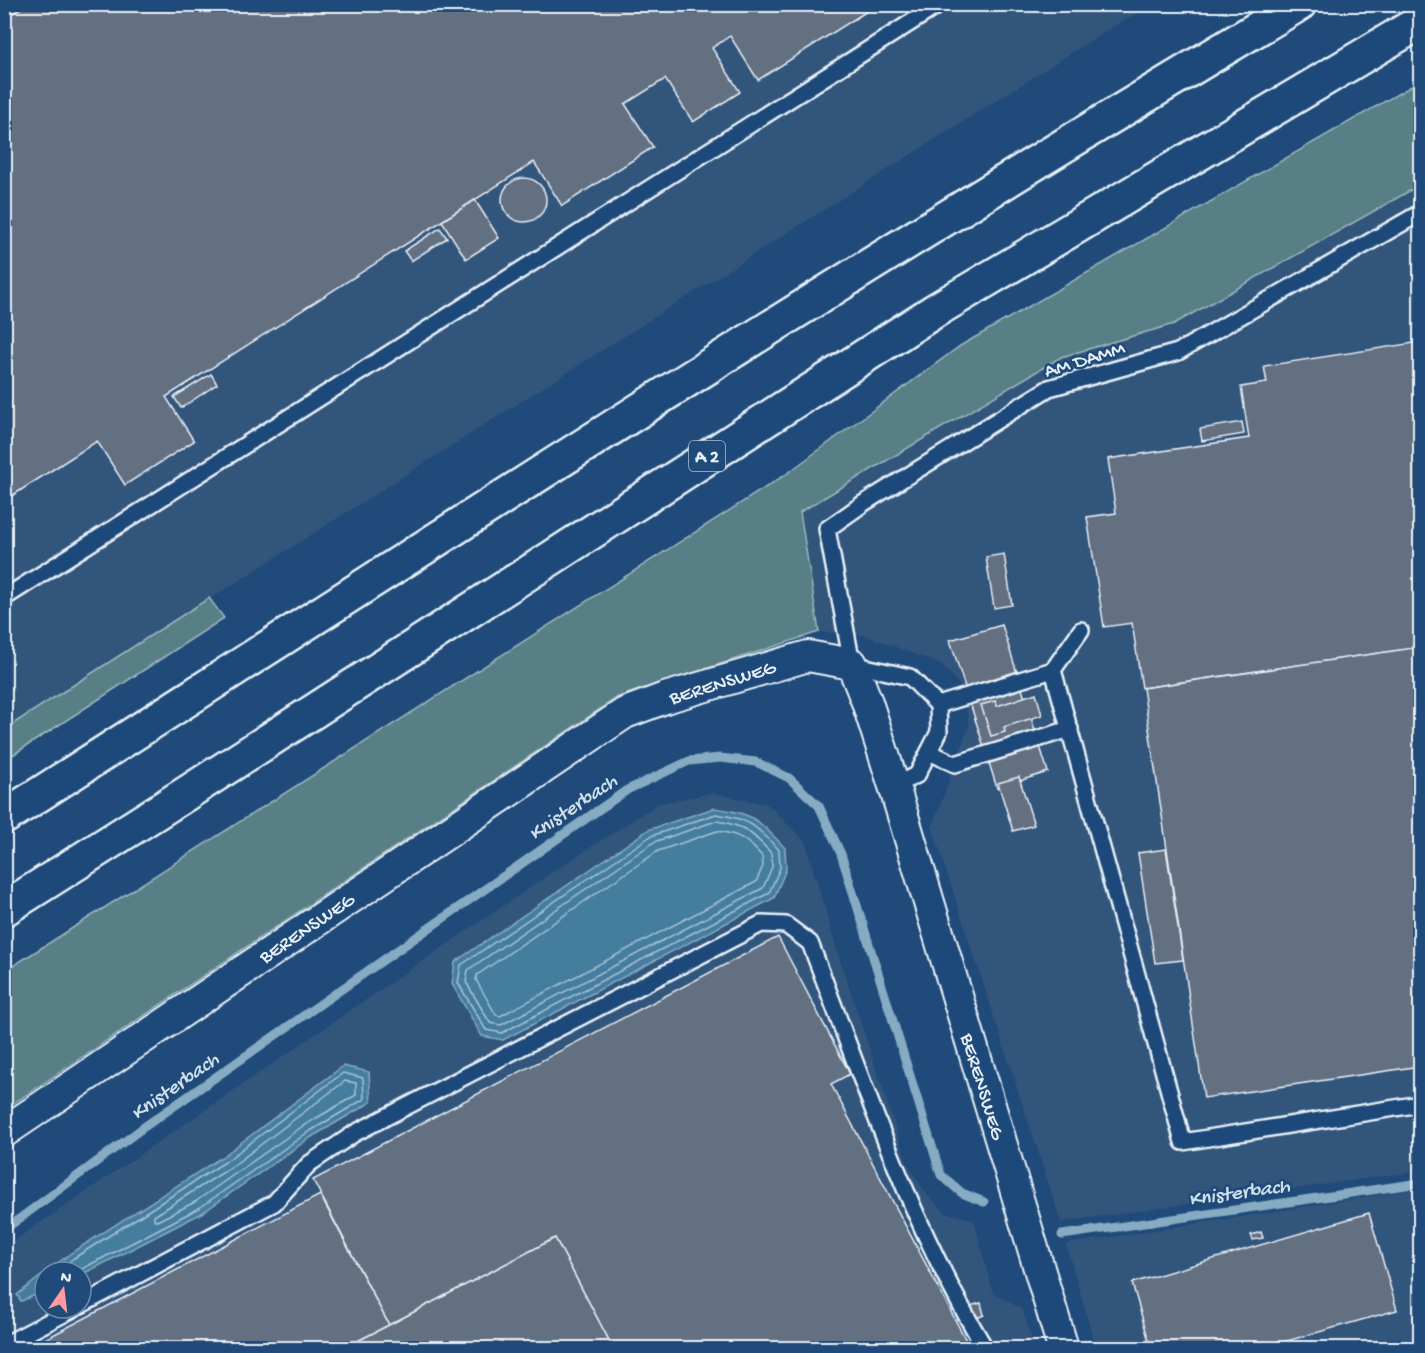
<svg xmlns="http://www.w3.org/2000/svg" width="1425" height="1353" viewBox="0 0 1425 1353" font-family="'Gochi Hand',sans-serif">
  <style>
    .built { fill: #33557c; fill-rule: evenodd }
    .green { fill: #587f86; stroke: #a0b8bf; stroke-width: 1.5 }
    .water { fill: #457d9f; stroke: #86abc3; stroke-width: 1.5 }
    .lines { fill: none; stroke-linecap: round; stroke-linejoin: round }
    .shore { stroke: #a7c3d4; stroke-width: 1.5 }
    .stream { stroke: #86abc3; stroke-width: 9 }
    .building { fill: #636f82; stroke: #e8f1f8; stroke-width: 1.5 }
    .service-casing { stroke: #e8f1f8; stroke-width: 20 }
    .minor-casing { stroke: #e8f1f8; stroke-width: 34 }
    .motorway-casing { stroke: #e8f1f8; stroke-width: 38 }
    .service { stroke: #1f4a7a; stroke-width: 15 }
    .minor { stroke: #1f4a7a; stroke-width: 30 }
    .motorway { stroke: #1f4a7a; stroke-width: 33 }
    .labels { text-anchor: middle; stroke-width: 5; stroke-linejoin: round; paint-order: stroke }
    .shield { fill: #1f4a7a; stroke: #acbfd2; stroke-width: 1.5 }
    .shield-label { font-size: 18px; font-weight: bold; fill: #e8f1f8 }
    .street-label { font-size: 20px; fill: #e8f1f8; stroke: #1f4a7a }
    .water-label { font-size: 21px; font-style: italic; fill: #d0e0eb; stroke: #1f4a7a }
  </style>
  <rect width="100%" height="100%" fill="#1f4a7a"/>
  <filter id="ink" filterUnits="userSpaceOnUse"><feTurbulence type="fractalNoise" baseFrequency=".0167" numOctaves="2"/><feDisplacementMap in="SourceGraphic" scale="12" xChannelSelector="R" yChannelSelector="G"/><feConvolveMatrix kernelMatrix="1 2 1 2 8 2 1 2 1" color-interpolation-filters="sRGB"/></filter>
  <g filter="url(#ink)">
    <g class="built">
      <path d="M5,5H1152L1109,29L5,729Z"/>
      <path d="M1420,185V1171L1061,1222L932,827L969,726L963,689L942,665L865,635L819,632L799,512L1061,357L1174,324Z"/>
      <path d="M712,793L767,804L805,841L838,954L908,1165L927,1195L945,1212L974,1220L993,1293L1022,1309L1035,1348H5V1247L548,875L659,803ZM45,1272H81V1308H45Z"/>
      <path d="M1418,1189L1420,1348H1096L1066,1244Z"/>
    </g>
    <g class="green">
      <path d="M1420,81V185L1174,324L1061,357L800,512L819,632L618,697L5,1109V971L785,475L960,346Z"/>
      <path d="M209,598L224,618L5,760V729Z"/>
    </g>
    <g class="water">
      <path d="M714,808C754,813 758,820 785,848L786,869L774,898L503,1040L482,1036L452,984L455,962L648,830Z"/>
      <path d="M343,1066L369,1072L371,1102L310,1138L202,1213L81,1275V1272H46L71,1253L222,1157Z"/>
      <path d="M45,1273V1291L21,1301L17,1295Z"/>
    </g>
    <g class="lines">
      <g class="shore">
        <path d="M716,814C750,819 755,825 779,850L780,868L769,893L502,1033L486,1030L458,983L461,965L651,836Z"/>
        <path d="M716,821C745,825 751,832 771,853L772,867L763,888L501,1025L490,1023L466,982L468,970L654,842Z"/>
        <path d="M717,831C740,834 747,840 762,856L763,866L756,882L500,1016L496,1015L476,980L477,975L658,851Z"/>
        <path d="M345,1081L356,1083V1095L303,1126L195,1202L157,1221L154,1220V1216L230,1168Z"/>
        <path d="M56,1272L74,1258L225,1162L343,1073L363,1078L364,1099L307,1133L199,1208L76,1272"/>
      </g>
      <g class="stream">
        <path d="M4,1230L144,1127L627,790L689,761L720,758L756,762L789,778L819,806L841,854L941,1175L962,1193L984,1202"/>
        <path d="M1062,1235L1420,1183"/>
      </g>
    </g>
    <g class="building">
      <path d="M27,4H869L872,8L758,80L730,36L712,48L740,92L693,122L665,79L625,104L653,147L562,206L534,162L442,221L166,397L194,441L125,485L97,441L4,501V19Z"/>
      <circle cx="524" cy="200" r="22"/>
      <path d="M475,200L499,238L466,259L442,221Z"/>
      <path d="M440,228L447,238L411,261L404,251Z"/>
      <path d="M1420,342V647L1142,688L1132,623L1104,627L1087,517L1116,513L1108,459L1249,438L1241,387L1267,383L1264,366Z"/>
      <path d="M211,374L217,384L181,408L174,397Z"/>
      <path d="M1242,422L1244,434L1202,441L1200,429Z"/>
      <path d="M1004,554L1012,605L994,608L986,557Z"/>
      <path d="M1002,625L1048,772L997,788L950,640Z"/>
      <path d="M1420,647V1066L1204,1098L1143,688Z"/>
      <path d="M1036,693L1042,715L1004,727L1005,732L991,736L981,705L995,701L997,706Z"/>
      <path d="M1019,777L1034,825L1013,831L998,783Z"/>
      <path d="M1166,849L1183,960L1155,963L1138,853Z"/>
      <path d="M778,937L850,1074L831,1084L970,1348H613L555,1238L389,1325L313,1180Z"/>
      <path d="M320,1195L389,1325L344,1348H28Z"/>
      <path d="M1369,1213L1397,1310L1262,1348H1243L1242,1343L1222,1348H1151L1132,1283Z"/>
      <path d="M1261,1232L1263,1238L1253,1240L1251,1235Z"/>
      <path d="M555,1238L613,1348H344L389,1325Z"/>
      <path d="M981,1303L984,1315L974,1319L970,1306Z"/>
      <path d="M1242,1343L1243,1348H1222Z"/>
    </g>
    <g class="lines">
      <g class="service-casing">
        <g id="service">
          <path d="M4,598L940,4"/>
          <path d="M1081,630L1053,670L1183,1142L1420,1104"/>
          <path d="M938,705L1053,670"/>
          <path d="M929,752L955,764L1070,729"/>
          <path d="M894,786L917,775L939,732L938,705L910,677L852,664L827,529L864,503L1049,388L1178,352L1420,213"/>
          <path d="M81,1305L274,1203L309,1164L355,1133L761,924L786,925L810,943C863,1080 909,1222 985,1348"/>
          <path d="M4,1345L75,1308"/>
        </g>
      </g>
      <g class="minor-casing">
        <path id="minor" d="M4,1132L625,713L665,698L808,656L852,664L867,702L894,786L1063,1348"/>
      </g>
      <g class="motorway-casing">
        <g id="motorway">
          <path d="M4,817C433,542 860,264 1299,4"/>
          <path d="M4,909L187,793L936,310L1420,22"/>
        </g>
      </g>
      <use href="#service" class="service"/>
      <use href="#minor" class="minor"/>
      <use href="#motorway" class="motorway"/>
    </g>
  </g>
  <g class="labels">
    <rect class="shield" x="689" y="441" width="36" height="30" rx="4.5"/>
    <g class="shield-label">
      <text x="707" y="462">A 2</text>
    </g>
    <g class="street-label">
      <text transform="translate(1084 358) rotate(-17)" y="7">AM DAMM</text>
      <text transform="translate(722 681) rotate(-17)" y="7">BERENSWEG</text>
      <text transform="translate(306 927) rotate(-34)" y="7">BERENSWEG</text>
      <text transform="translate(984 1086) rotate(73)" y="7">BERENSWEG</text>
    </g>
    <g class="water-label">
      <text transform="translate(572 806) rotate(-34)" y="7">Knisterbach</text>
      <text transform="translate(174 1085) rotate(-35)" y="7">Knisterbach</text>
      <text transform="translate(1239 1191) rotate(-8)" y="7">Knisterbach</text>
    </g>
  </g>
  <rect width="1425" height="1353" fill="none" stroke="#1f4a7a" stroke-width="24"/>
  <rect x="12" y="12" width="1401" height="1329" fill="none" stroke="#e8f1f8" stroke-width="2" filter="url(#ink)"/>
  <g transform="translate(63 1290) rotate(14)"><circle r="28" fill="#1f4a7a" stroke="#6f8dac" stroke-width="1.5"/>
  <path d="M0-4.5L10 22L0 15L-10 22Z" fill="#ff9aa2"/>
  <text y="-9" font-size="16" font-weight="bold" text-anchor="middle" fill="#e8f1f8">N</text>
  </g>
</svg>
